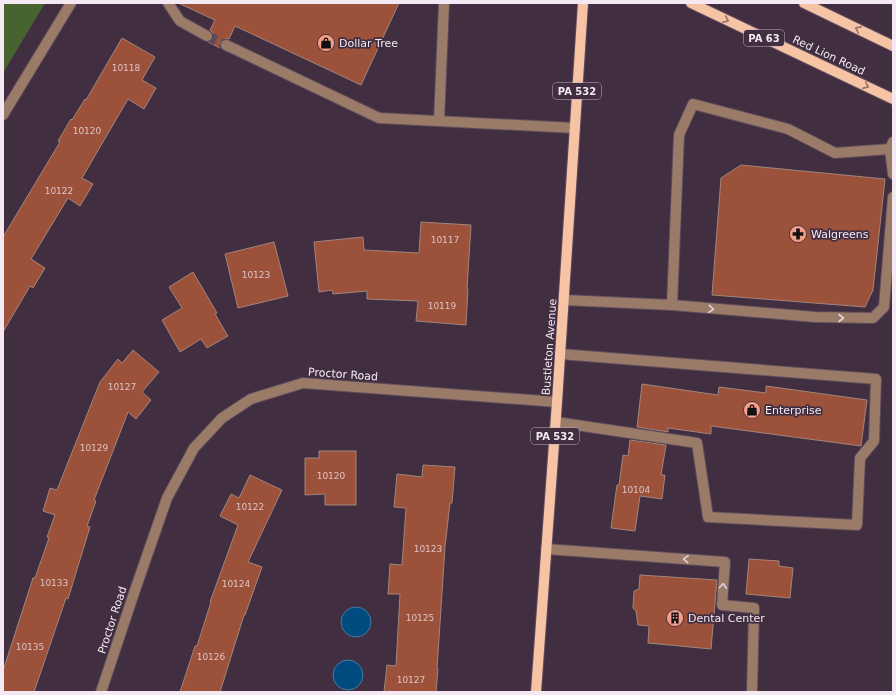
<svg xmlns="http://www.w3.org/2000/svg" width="896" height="695" viewBox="0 0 896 695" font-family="'DejaVu Sans',sans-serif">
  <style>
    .green { fill: #476330 }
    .water { fill: #004c7e; stroke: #497ba1 }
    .building { fill: #9c523a; stroke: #a2857c }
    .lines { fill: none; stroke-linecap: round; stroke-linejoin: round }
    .minor-tunnel { stroke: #5c4a5b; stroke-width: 10; stroke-dasharray: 10 5; stroke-linecap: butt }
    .minor-casing { stroke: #5e4c5d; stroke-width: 12 }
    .major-casing { stroke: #5e4c5d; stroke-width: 12 }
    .minor { stroke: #9a7b68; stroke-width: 10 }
    .major { stroke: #f6c3a4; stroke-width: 10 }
    .oneway { stroke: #92716d }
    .oneway2 { stroke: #e2d2d7 }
    .labels { text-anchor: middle; stroke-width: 3.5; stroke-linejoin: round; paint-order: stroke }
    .number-label { font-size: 9px; fill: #dec2c5 }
    .shield { fill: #412e40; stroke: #beb0bd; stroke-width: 1 }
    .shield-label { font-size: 10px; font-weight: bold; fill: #f4e8f3 }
    .poi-label { font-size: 11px; fill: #f4e8f3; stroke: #412e40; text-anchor: start }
    .street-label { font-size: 11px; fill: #f4e8f3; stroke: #412e40 }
  </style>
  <rect width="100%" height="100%" fill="#412e40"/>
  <path class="green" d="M3,3H45L3,73Z"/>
  <g class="water">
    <circle cx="356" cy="622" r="15"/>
    <circle cx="348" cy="675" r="15"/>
  </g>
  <g class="building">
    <path d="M178,3H399L361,85L235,26L229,39H225L220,42V48L208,42L211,41L213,39V33L210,30L215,20Z"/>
    <path d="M122,38L155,57L142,80L156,88L144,109L128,99L82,178L93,184L80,206L68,198L31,259L45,268L33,288L30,286L3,332V237L60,142L58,141L71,119L72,120L85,99L86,100Z"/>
    <path d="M741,165L885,179L873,290L865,307L712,295L721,178Z"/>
    <path d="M421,222L471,225L467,289H468L466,325L416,321L418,301L367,299V291L333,294L332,290L319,292L314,242L363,237L364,250L419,253Z"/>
    <path d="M274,242L288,296L238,308L225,254Z"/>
    <path d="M193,272L217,313L215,314L228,336L207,348L201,339L180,352L162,320L182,308L169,287Z"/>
    <path d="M133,350L159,372L142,392L151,400L136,419L128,412L94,500L96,501L87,526L90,527L68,599L66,598L34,692H3V671L33,578H35L49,538L47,537L55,515L43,511L50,488L57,490L100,382L118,359L122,363Z"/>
    <path d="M642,384L718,395L719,387L766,393V386L867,400L861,446L711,426V434L668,428V432L637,427Z"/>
    <path d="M630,440L666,445L661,475H665L662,499L640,496L635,531L611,528L617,485H619L623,455L628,456Z"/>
    <path d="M319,451H356V505H325V494L305,495V458H319Z"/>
    <path d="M423,465L455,467L452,503H450L445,547L437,669H438L436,692H384L387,665L396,666L400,594H388L390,564L402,565L406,508L394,507L397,474L422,477Z"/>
    <path d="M250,475L282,490L248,562L262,567L245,615H244L220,692H180L195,646H197L211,602H210L238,525L220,516L231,494L239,498Z"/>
    <path d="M749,559L779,561V566L793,568L790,598L746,594Z"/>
    <path d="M640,575L717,580L711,649L648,643L649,626L638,625L636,611L633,608L634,591L639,589Z"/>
  </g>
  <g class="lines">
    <path class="minor-tunnel" d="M207,36L226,45"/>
    <g class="minor-casing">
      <g id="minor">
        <path d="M168,3L180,21L207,36"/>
        <path d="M226,45L379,118L575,128"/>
        <path d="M3,115L71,3"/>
        <path d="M439,121L444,3"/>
        <path d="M890,149L893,174"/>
        <path d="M564,300L672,305L679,135L693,104L788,129L835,153L890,149L893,142"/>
        <path d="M672,305L815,317L873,318L884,307L893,197"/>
        <path d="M556,422L697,443L708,517L857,525L860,458L874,441L876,379L560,354"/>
        <path d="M546,549L725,562L722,605L754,608L752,692"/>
        <path d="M101,692L134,593L167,498L194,448L222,418L251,399L303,383L557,402"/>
      </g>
    </g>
    <g class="major-casing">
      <g id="major">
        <path d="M691,3L893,99"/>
        <path d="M804,3L893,46"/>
        <path d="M536,692L557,402L583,3"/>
      </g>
    </g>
    <use href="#minor" class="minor"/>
    <use href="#major" class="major"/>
  </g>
  <defs><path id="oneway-chevron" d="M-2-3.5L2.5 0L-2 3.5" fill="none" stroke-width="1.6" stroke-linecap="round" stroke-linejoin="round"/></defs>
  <g class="oneway">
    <use href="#oneway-chevron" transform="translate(726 20) rotate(25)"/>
    <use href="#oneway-chevron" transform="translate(858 29) rotate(-154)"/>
    <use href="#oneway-chevron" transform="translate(866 86) rotate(25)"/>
  </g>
  <g class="oneway2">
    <use href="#oneway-chevron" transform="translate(711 309) rotate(5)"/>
    <use href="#oneway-chevron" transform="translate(841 318)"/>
    <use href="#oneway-chevron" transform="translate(686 559) rotate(-176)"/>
    <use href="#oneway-chevron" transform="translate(723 586) rotate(-85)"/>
  </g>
  <defs>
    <g id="shop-disc" transform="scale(0.9)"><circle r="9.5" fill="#f49e88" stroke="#412e40"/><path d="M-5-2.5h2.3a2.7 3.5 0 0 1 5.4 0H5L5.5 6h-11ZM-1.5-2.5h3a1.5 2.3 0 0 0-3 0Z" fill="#111"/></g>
    <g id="pharmacy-disc" transform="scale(0.9)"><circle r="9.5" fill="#f49e88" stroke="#412e40"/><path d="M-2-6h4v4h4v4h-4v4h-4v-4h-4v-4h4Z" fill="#111"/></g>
    <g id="building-disc" transform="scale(0.9)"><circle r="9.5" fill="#f49e88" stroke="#412e40"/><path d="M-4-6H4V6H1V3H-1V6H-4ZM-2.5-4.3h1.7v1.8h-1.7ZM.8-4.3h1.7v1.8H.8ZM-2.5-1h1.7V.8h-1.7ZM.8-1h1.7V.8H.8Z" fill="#111"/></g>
  </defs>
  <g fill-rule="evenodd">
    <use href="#shop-disc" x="326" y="43"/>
    <use href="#pharmacy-disc" x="798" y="234"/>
    <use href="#shop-disc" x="752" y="410"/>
    <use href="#building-disc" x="675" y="618"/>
  </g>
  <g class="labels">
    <g class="number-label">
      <text x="126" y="71">10118</text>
      <text x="87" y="134">10120</text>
      <text x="59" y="194">10122</text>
      <text x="445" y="243">10117</text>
      <text x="256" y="278">10123</text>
      <text x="442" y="309">10119</text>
      <text x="122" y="390">10127</text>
      <text x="94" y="451">10129</text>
      <text x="331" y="479">10120</text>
      <text x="636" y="493">10104</text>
      <text x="250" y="510">10122</text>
      <text x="428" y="552">10123</text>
      <text x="54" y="586">10133</text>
      <text x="236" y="587">10124</text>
      <text x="420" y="621">10125</text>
      <text x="30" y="650">10135</text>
      <text x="211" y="660">10126</text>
      <text x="411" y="683">10127</text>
    </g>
    <g class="shield">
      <rect x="744" y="30" width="40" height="16" rx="3"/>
      <rect x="553" y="83" width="48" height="16" rx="3"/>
      <rect x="531" y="428" width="48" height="16" rx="3"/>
    </g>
    <g class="shield-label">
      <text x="764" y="42">PA 63</text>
      <text x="577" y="95">PA 532</text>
      <text x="555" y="440">PA 532</text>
    </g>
    <g class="poi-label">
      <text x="339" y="47">Dollar Tree</text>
      <text x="811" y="238">Walgreens</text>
      <text x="765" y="414">Enterprise</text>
      <text x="688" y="622">Dental Center</text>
    </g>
    <g class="street-label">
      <text transform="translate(829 55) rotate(25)" y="4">Red Lion Road</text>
      <text transform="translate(549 347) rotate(-86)" y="4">Bustleton Avenue</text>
      <text transform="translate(343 374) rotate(4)" y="4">Proctor Road</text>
      <text transform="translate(112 620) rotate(-72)" y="4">Proctor Road</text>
    </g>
  </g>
  <rect width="896" height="695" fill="none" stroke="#f4e8f3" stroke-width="8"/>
</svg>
